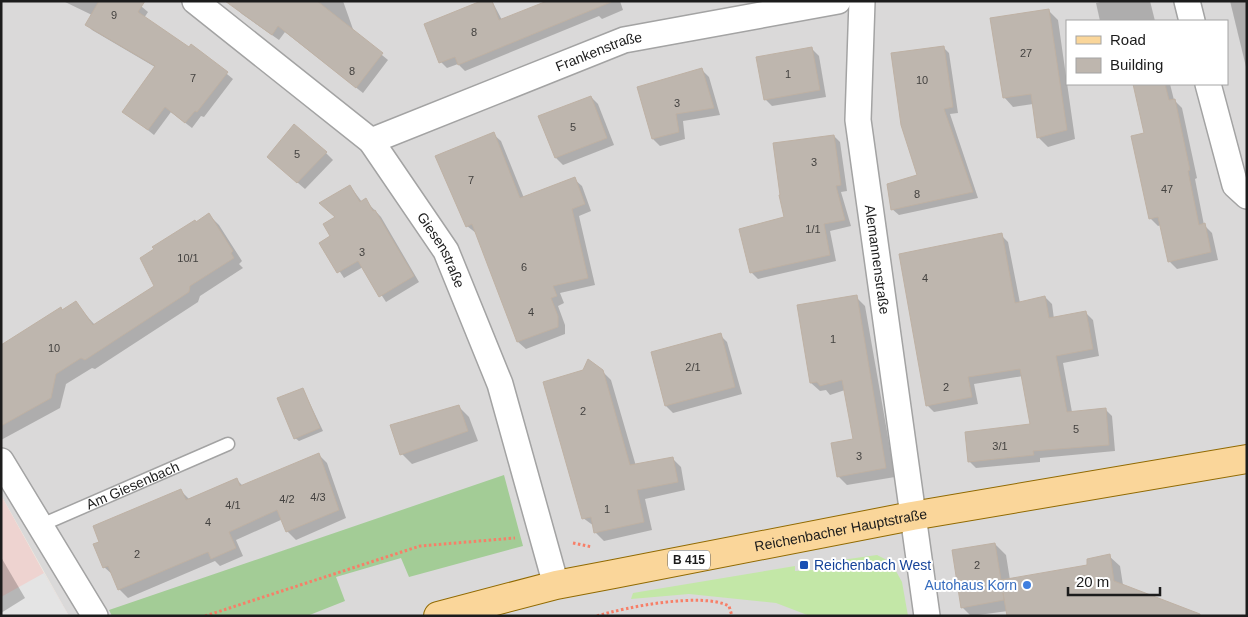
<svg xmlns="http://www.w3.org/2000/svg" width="1248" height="617" viewBox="0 0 1248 617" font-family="Helvetica,sans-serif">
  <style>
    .residential { fill: #dad9d9; fill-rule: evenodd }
    .commercial { fill: #eed3d0 }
    .grass { fill: #c3e7a7 }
    .forest { fill: #a3cc96 }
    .parking { fill: #e4e4e4 }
    .shadow { fill: #0003 }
    .building { fill: #beb6ae; stroke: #beb1a4 }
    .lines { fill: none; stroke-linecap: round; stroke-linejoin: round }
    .service-casing { stroke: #a3a3a3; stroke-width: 15 }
    .minor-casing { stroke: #a3a3a3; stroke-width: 28 }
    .primary-casing { stroke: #916a02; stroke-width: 30 }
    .path { stroke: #f77f68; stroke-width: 3; stroke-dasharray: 2.5 2.5; stroke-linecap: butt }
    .service { stroke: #fff; stroke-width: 12 }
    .minor { stroke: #fff; stroke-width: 25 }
    .primary { stroke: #fad69a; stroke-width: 28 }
    .transit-dot { fill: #1a4fb4; stroke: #fff; stroke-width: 2 }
    .shop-dot { fill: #3f7fe0; stroke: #fff; stroke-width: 2 }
    .labels { text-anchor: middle; stroke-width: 4; stroke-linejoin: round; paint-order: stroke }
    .number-label { font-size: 11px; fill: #444240 }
    .shield { fill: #fff; stroke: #606060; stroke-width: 1 }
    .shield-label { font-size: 12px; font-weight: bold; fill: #1c1c1c }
    .street-label { font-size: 14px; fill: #1c1c1c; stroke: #fff }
    .transit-label { font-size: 14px; fill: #164399; stroke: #fff; text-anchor: start }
    .shop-label { font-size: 14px; fill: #366cbe; stroke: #fff; text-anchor: end }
  </style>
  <rect width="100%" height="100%" fill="#edeae1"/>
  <path class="residential" d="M1,1H1247V616H69L1,495ZM1067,21H1227V84H1067Z"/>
  <path class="commercial" d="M1,495L44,573L69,616H1Z"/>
  <path class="grass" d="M877,555L891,562L902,582L908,616H810L776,603L689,594L631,599L633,593L795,566V571L828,569L827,562Z"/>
  <path class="forest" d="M504,475L523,546L409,577L401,558L336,577L345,601L307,616H112L109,610Z"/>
  <path class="parking" d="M44,573L69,616H1V597Z"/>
  <g class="shadow">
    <path d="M63,1H135L148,12L144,18L189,48L192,45L233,79L204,117L201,116L192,128L171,112L154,135L124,111L155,67L92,30L87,24L92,15Z"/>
    <path d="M240,1H343L354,32L388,60L363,93L285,32L279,40L242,14L235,7Z"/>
    <path d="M492,1L502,20L544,4L543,1H620L623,10L602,19L599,16L465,71L458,64L447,68L441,62Z"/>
    <path d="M1104,1H1150L1155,21H1100L1096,3Z"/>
    <path d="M1230,1H1247V71Z"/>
    <path d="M1048,10L1058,20L1075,139L1048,147L1038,137L1033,104L1013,107L1004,97Z"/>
    <path d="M943,47L949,53L958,113L950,114L978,198L899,215L892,209L919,176Z"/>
    <path d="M812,49L819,56L826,97L772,106L765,99Z"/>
    <path d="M702,70L709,77L720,115L683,121L685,139L660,146L653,139L638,88Z"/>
    <path d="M1134,84H1170L1174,100L1182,108L1197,178L1195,179L1204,225L1212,233L1218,260L1177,269L1169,261L1161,225L1158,226L1150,218L1145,134Z"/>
    <path d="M591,97L598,104L614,145L563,165L556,158L540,117Z"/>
    <path d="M493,134L501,141L524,198L574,179L582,186L591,211L579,216L595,285L560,293L564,303L558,306L565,325V334L526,349L518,342L476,233L467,226Z"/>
    <path d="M834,136L840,142L847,191L841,192L851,226L830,231L836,261L758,279L751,272Z"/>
    <path d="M326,153L333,160L305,189L276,164Z"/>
    <path d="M350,186L362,202L365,200L381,217L419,282L386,302L363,267L344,278L321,243L332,237L336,217Z"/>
    <path d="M209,215L219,225L242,261L239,264L243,268L200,296L198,302L95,369L92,368L66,384L60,408L1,440V367L63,311L75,303L95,325L156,287L196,223Z"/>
    <path d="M1001,235L1008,242L1020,303L1045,297L1052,304L1054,319L1086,313L1093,320L1099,356L1063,363L1072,412L1105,409L1112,416L1115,451L1040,458V462L976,468L969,461L1032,425L1023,376L974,384L978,404L934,412L927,405Z"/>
    <path d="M856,297L865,306L895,477L847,485L838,476L854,440L845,390L830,395L826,390L820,391L811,383Z"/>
    <path d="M720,335L727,342L742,394L673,413L666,406Z"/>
    <path d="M602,371L611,380L636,466L672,458L681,467L685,490L645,499L652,530L604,541L595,532L594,526L583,518Z"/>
    <path d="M303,389L323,431L299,441L295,438Z"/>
    <path d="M459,407L469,417L478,441L412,464L402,454Z"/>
    <path d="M319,455L327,463L346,518L296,540L288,532L283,519L236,540L243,556L220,566L215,561L128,598L119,589L113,575L104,567L181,491L189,499L236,479L243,486Z"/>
    <path d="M995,544L1006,555L1010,580L1089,566L1109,556L1120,566L1123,585L1008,611L971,616L962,607Z"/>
    <path d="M1,557L25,598L1,613Z"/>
  </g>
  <g class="building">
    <path d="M99,1H145L138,12L189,47L191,44L228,72L197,112L195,111L185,123L165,107L148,130L122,112L155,66L85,25Z"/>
    <path d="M225,1H317L383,53L356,88L278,26L272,35Z"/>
    <path d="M481,1H492L499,20L547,1L611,2L458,65L455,57L439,63L424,24Z"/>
    <path d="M1049,9L1067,130L1037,138L1031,94L1003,98L990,18Z"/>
    <path d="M944,46L953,107L944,109L973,192L891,210L887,184L917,175L901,125L891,53Z"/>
    <path d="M812,47L820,90L764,100L756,57Z"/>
    <path d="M702,68L714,108L676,114L679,132L652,139L637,87Z"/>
    <path d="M1133,84H1165L1169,100L1175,99L1190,170L1188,171L1199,225L1205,223L1211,252L1168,262L1158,217L1149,219L1131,136L1144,133Z"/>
    <path d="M591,96L607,138L555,158L538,116Z"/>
    <path d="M294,124L327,152L297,183L267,157Z"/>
    <path d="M494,132L520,198L575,177L585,204L572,209L588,278L553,286L557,296L551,298L558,316V327L517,342L472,224L466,227L435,156Z"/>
    <path d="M834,135L841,185L836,186L845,220L824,224L830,255L750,273L739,229L784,217L779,195H780L773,143Z"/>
    <path d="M350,185L360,202L366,198L373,211L375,210L414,276L379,297L358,261L337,273L319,243L330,236L323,224L335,217L319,203Z"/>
    <path d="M209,213L233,251L231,253L234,258L190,286L189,292L85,360L81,358L56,374L51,398L1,426V345L61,307L62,310L76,301L93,325L154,286L140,258L154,249L152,247L195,220L196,222Z"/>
    <path d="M1002,233L1015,303L1045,296L1049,318L1086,311L1093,349L1056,356L1067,412L1106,408L1109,445L1033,451L1034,455L968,462L965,432L1030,424L1020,369L968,377L972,397L926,406L899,254Z"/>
    <path d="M857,295L886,468L837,477L831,443L853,439L842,380L820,386L817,382L810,383L797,305Z"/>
    <path d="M721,333L735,387L665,406L651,352Z"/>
    <path d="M588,359L603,370L630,465L673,457L678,482L637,490L644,522L594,533L591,517L582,519L543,382L583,370Z"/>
    <path d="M303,388L320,428L294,439L277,398Z"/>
    <path d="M459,405L468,431L400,455L390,425Z"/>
    <path d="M319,453L339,510L286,532L277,510L229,532L236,548L211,559L208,552L118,590L108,566L103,568L93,544L99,542L93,526L181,489L186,500L237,478L240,486Z"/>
    <path d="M995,543L1001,580L1087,565V559L1110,554L1114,581L1200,614V616H1007L1003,593L1004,600L961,608L952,550Z"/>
  </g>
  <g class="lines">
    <g class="service-casing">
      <g id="service">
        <path id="s1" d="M39,526L228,444"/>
      </g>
    </g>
    <g class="minor-casing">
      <g id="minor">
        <path id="s2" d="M195,1L371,141L446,251L500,384L556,585"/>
        <path id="s3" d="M862,1L858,120L927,616"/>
        <path d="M1187,1L1192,21"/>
        <path d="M1208,84L1235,185L1247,196"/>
        <path id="s4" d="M371,141L624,40L838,1"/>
        <path d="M1,461L95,616"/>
      </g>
    </g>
    <g class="primary-casing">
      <g id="primary">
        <path id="s5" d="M438,616L556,585L614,574L912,516L1247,459"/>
      </g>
    </g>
    <g class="path">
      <path d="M573,543L592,547"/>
      <path d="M205,616L420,546L515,538"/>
      <path d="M597,616C626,607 702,592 729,606L732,616"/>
    </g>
    <use href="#service" class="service"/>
    <use href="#minor" class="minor"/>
    <use href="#primary" class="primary"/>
  </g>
  <rect class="transit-dot" x="799" y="560" width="10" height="10" rx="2.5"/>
  <circle class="shop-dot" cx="1027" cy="585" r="5"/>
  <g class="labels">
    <g class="number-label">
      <text x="114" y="19">9</text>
      <text x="474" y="36">8</text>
      <text x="1026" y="57">27</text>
      <text x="352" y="75">8</text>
      <text x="788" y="78">1</text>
      <text x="193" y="82">7</text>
      <text x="922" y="84">10</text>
      <text x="677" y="107">3</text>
      <text x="573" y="131">5</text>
      <text x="297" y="158">5</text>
      <text x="814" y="166">3</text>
      <text x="471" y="184">7</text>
      <text x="1167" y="193">47</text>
      <text x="917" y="198">8</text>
      <text x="813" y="233">1/1</text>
      <text x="362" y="256">3</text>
      <text x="188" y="262">10/1</text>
      <text x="524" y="271">6</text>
      <text x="925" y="282">4</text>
      <text x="531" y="316">4</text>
      <text x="833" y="343">1</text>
      <text x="54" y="352">10</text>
      <text x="693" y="371">2/1</text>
      <text x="946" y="391">2</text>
      <text x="583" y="415">2</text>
      <text x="1076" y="433">5</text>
      <text x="1000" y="450">3/1</text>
      <text x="859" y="460">3</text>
      <text x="318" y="501">4/3</text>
      <text x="287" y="503">4/2</text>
      <text x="233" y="509">4/1</text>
      <text x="607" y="513">1</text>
      <text x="208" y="526">4</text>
      <text x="137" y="558">2</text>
      <text x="977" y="569">2</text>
    </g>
    <rect class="shield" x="668" y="550.5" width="42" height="19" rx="4"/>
    <g class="shield-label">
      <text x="689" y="564">B 415</text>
    </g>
    <g class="street-label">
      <text dy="5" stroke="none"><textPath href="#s4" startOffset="245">Frankenstraße</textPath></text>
      <text dy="5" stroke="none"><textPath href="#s2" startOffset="355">Giesenstraße</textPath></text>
      <text dy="5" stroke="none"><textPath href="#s3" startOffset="260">Alemannenstraße</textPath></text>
      <text dy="5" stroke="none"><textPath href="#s1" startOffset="102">Am Giesenbach</textPath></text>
      <text dy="5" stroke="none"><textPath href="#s5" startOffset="412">Reichenbacher Hauptstraße</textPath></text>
    </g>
    <g class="transit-label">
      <text x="814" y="570">Reichenbach West</text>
    </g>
    <g class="shop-label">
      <text x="1017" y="590">Autohaus Korn</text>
    </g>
  </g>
  <rect width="1248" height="617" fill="none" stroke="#1c1c1c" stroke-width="5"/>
  <rect x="1066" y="20" width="162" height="65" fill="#ffffff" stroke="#a4a4a4"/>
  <rect x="1076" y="36" width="25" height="8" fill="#fad69a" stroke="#a4a4a4"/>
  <text x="1110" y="45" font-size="15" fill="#1c1c1c">Road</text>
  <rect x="1076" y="58" width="25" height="15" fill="#beb6ae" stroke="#a4a4a4"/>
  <text x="1110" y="70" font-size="15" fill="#1c1c1c">Building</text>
  <path d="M1068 587v8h92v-8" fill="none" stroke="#1c1c1c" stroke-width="2.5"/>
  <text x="1076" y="587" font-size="15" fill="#1c1c1c" stroke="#ffffff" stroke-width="4" paint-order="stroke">20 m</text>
</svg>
